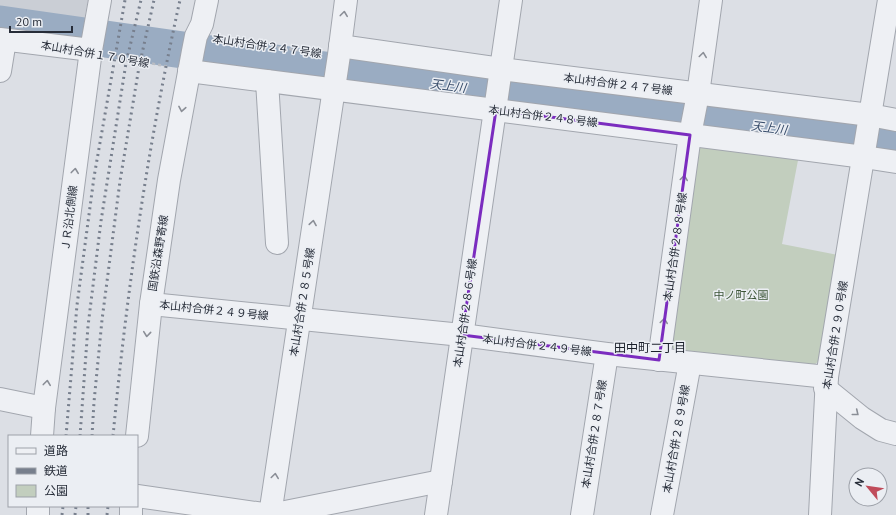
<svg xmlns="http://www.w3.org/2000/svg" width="896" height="515" viewBox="0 0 896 515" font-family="'PT Sans','Noto Sans JP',sans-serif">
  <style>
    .built { fill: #caced5 }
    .green { fill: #c2cebe }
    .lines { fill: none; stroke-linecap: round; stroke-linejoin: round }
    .river { stroke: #9aacc2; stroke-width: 37 }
    .minor-casing { stroke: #a2a6ae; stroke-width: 24 }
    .path { stroke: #babdc3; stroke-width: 2.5; stroke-dasharray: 3 3; stroke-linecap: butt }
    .minor { stroke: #eef0f4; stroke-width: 22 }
    .rail { stroke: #777f8d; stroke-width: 3; stroke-dasharray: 2 4; stroke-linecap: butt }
    .oneway { stroke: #8a8e96 }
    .marked { fill: none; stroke: #7b2cbf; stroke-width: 3; stroke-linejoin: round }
    .labels { text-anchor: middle; stroke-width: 3; stroke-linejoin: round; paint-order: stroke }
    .street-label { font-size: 11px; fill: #272d39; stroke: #ebeef3 }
    .park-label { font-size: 11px; fill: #3b5436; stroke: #ebeef3 }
    .water-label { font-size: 12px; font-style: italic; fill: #364b69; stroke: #ebeef3 }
    .neighbourhood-label { font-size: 12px; fill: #1a1f2a; stroke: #ebeef3 }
  </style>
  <rect width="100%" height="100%" fill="#dcdfe5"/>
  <path class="built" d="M0,0H88L84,20L0,10Z"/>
  <path class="green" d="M707,142L799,155L782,244L838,255L821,359L812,367L677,353L669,343L698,149Z"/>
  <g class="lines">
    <path class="river" d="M0,24L317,69L842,136L896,145"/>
    <g class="minor-casing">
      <g id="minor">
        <path d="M0,39L91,50"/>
        <path d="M340,46L501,69L870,115L896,120"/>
        <path d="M0,71L5,40"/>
        <path d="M189,71L864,157L896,162"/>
        <path d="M267,81L277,243"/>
        <path d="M151,304L462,335L607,354L827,377"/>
        <path d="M659,360L690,135L698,94L711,0"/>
        <path d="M825,388L862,418L881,430L896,434"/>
        <path d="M0,399L44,408"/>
        <path d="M42,436L44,408L91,50L100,0"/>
        <path d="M137,436L151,304L169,180L193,51L196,36L202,24L207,0"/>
        <path d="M137,496L270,515L441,481"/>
        <path d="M131,506V515"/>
        <path d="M38,515V506"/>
        <path d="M270,515L339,55L346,0"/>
        <path d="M436,515L511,0"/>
        <path d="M582,515L607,354"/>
        <path d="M662,515L690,363"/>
        <path d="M820,515L827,377L889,0"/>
      </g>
    </g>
    <g class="path">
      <path d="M218,39L318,53"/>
      <path d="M111,55L169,67"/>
    </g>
    <use href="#minor" class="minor"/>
    <g class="rail">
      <path d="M66,436L77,305L94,177L125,0"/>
      <path d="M80,436L88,326L101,221L126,63L141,0"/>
      <path d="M92,436L94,402L102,320L120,181L139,67L154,0"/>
      <path d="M113,436C127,289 148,144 180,0"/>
      <path d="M62,515L63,506"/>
      <path d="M75,515L76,506"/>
      <path d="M88,515V506"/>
      <path d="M107,515L108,506"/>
    </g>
  </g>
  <defs><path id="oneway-chevron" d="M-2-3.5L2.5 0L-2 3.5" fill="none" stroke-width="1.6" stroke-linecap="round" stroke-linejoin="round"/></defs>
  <g class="oneway">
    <use href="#oneway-chevron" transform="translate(344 14) rotate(-83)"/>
    <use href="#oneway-chevron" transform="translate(703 55) rotate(-82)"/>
    <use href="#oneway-chevron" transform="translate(182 109) rotate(100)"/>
    <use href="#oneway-chevron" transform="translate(75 171) rotate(-83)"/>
    <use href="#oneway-chevron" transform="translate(684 178) rotate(-82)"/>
    <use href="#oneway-chevron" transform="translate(313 223) rotate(-81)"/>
    <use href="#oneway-chevron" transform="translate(664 321) rotate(-82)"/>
    <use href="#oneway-chevron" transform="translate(147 334) rotate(96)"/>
    <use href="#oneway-chevron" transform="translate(47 383) rotate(-83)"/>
    <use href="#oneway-chevron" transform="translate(856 413) rotate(39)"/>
    <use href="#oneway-chevron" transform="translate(275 476) rotate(-82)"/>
  </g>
  <path class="marked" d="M496,110L690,135L659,360L462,335Z"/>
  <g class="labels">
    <g class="street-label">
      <text transform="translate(267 46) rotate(8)" y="4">本山村合併２４７号線</text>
      <text transform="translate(95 54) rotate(10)" y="4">本山村合併１７０号線</text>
      <text transform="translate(618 84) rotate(7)" y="4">本山村合併２４７号線</text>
      <text transform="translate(543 116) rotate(7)" y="4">本山村合併２４８号線</text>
      <text transform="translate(69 218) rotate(-83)" y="4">ＪＲ沿北側線</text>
      <text transform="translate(675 247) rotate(-82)" y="4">本山村合併２８８号線</text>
      <text transform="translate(158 253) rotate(-81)" y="4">国鉄沿森野寄線</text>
      <text transform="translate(302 302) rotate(-81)" y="4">本山村合併２８５号線</text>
      <text transform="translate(214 310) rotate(6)" y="4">本山村合併２４９号線</text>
      <text transform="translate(465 313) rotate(-82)" y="4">本山村合併２８６号線</text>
      <text transform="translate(835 335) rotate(-81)" y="4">本山村合併２９０号線</text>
      <text transform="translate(537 345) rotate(7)" y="4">本山村合併２４９号線</text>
      <text transform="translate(594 434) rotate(-81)" y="4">本山村合併２８７号線</text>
      <text transform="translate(676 439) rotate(-80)" y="4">本山村合併２８９号線</text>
    </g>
    <g class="park-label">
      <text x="741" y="299">中ノ町公園</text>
    </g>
    <g class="water-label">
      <text transform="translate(448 86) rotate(7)" y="4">天上川</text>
      <text transform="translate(769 128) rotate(7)" y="4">天上川</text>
    </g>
    <g class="neighbourhood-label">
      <text x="650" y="352">田中町二丁目</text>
    </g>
  </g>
  <rect x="8" y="435" width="130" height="72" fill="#ebeef3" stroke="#9da1a9"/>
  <rect x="16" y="448" width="20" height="6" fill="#eef0f4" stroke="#9da1a9"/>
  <text x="44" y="455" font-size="12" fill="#272d39">道路</text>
  <rect x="16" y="468" width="20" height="6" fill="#777f8d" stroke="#9da1a9"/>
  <text x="44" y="475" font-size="12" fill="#272d39">鉄道</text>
  <rect x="16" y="485" width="20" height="12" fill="#c2cebe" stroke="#9da1a9"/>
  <text x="44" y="495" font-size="12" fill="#272d39">公園</text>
  <g transform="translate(868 487) rotate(299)"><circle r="19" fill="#ebeef3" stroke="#9da1a9"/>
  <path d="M0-3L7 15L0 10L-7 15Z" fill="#c04b5a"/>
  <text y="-6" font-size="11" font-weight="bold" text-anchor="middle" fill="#272d39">N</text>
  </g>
  <path d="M10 26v6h62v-6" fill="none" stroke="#272d39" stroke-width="2"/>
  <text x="16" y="26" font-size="12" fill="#272d39" stroke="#ebeef3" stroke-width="3" paint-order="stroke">20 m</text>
</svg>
